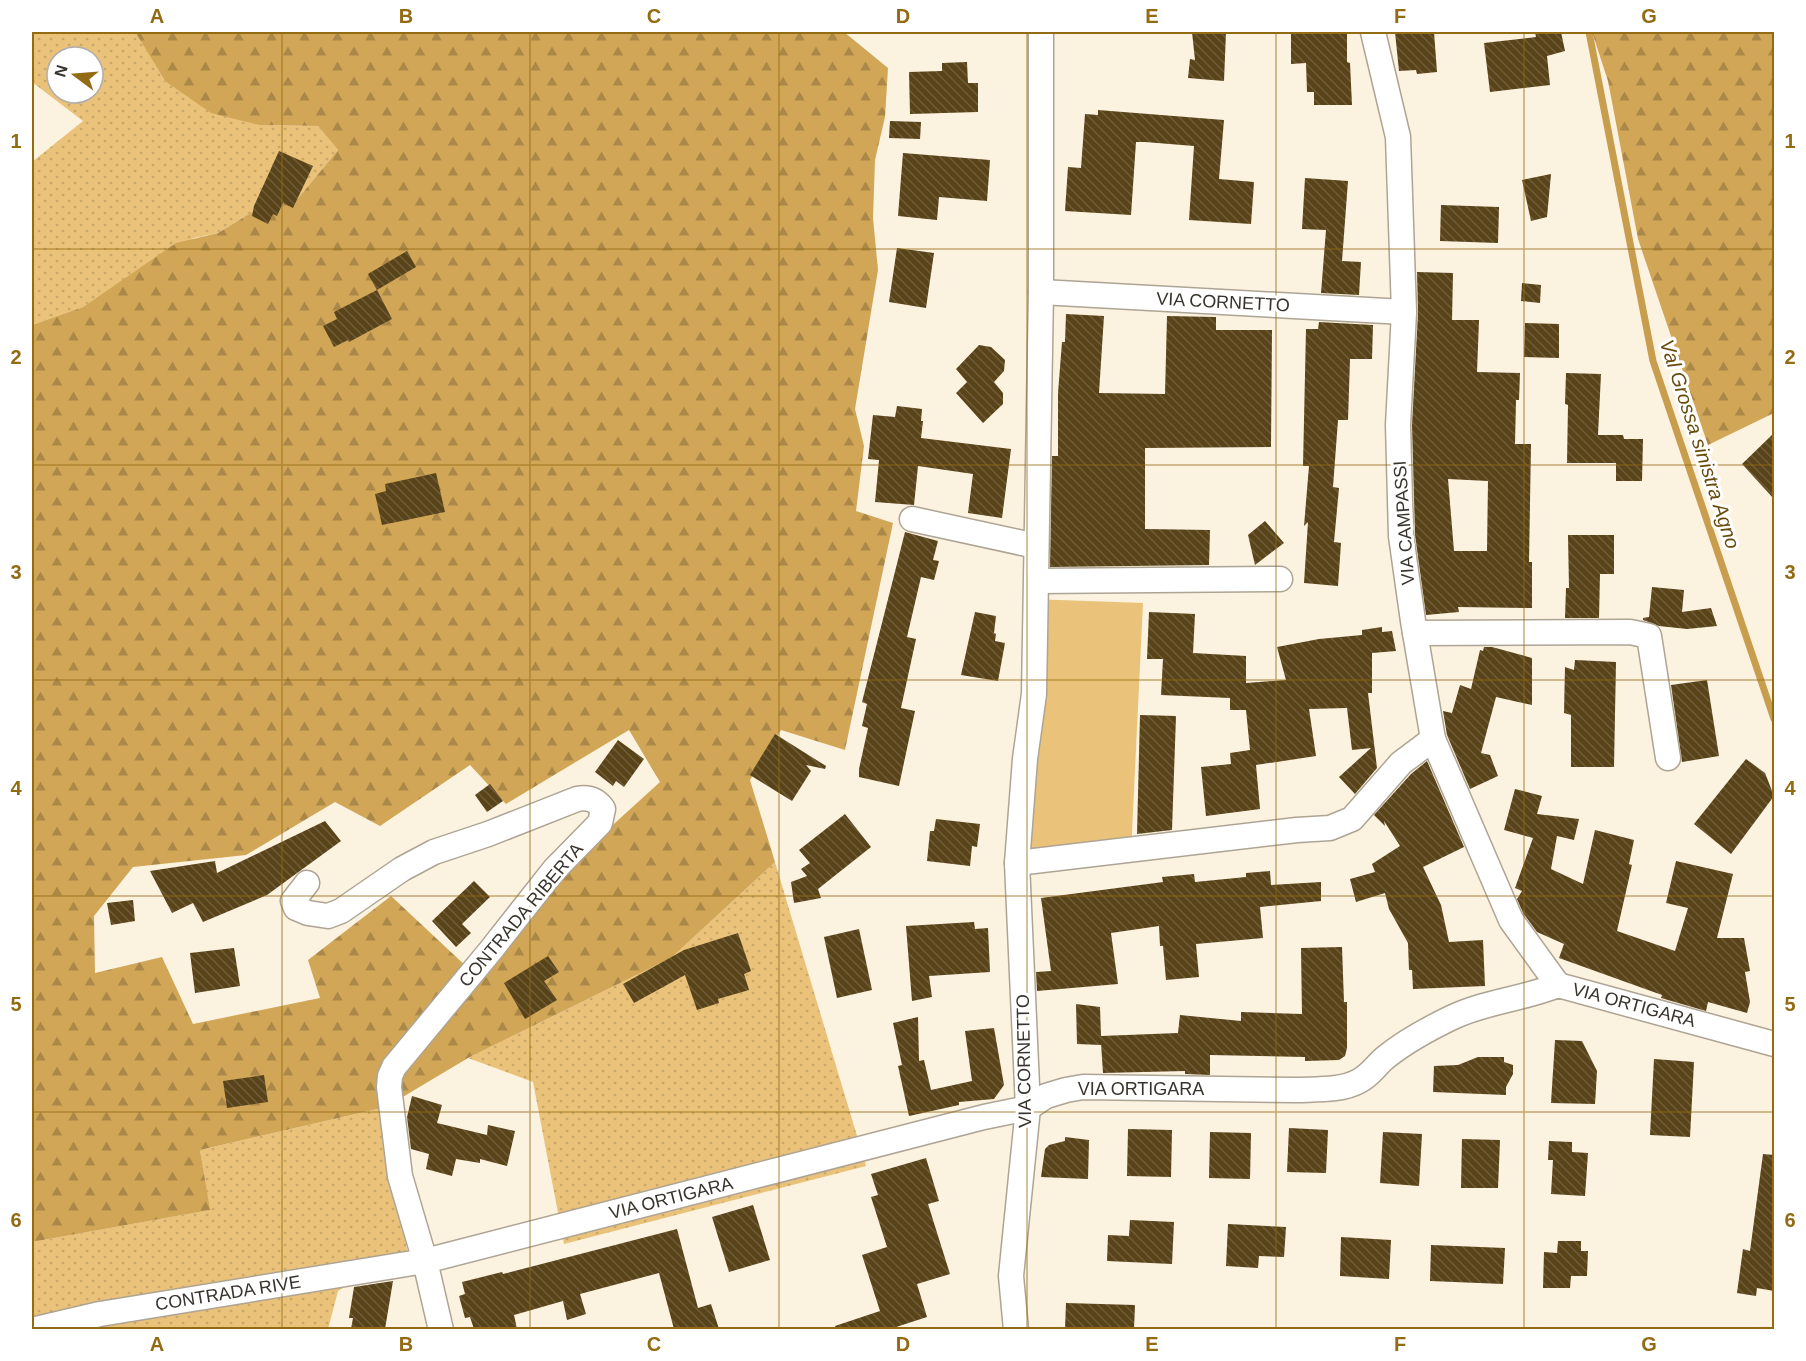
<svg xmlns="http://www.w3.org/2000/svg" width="1806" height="1361" viewBox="0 0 1806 1361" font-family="Arial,sans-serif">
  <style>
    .grass { fill: url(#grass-dots); fill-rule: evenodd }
    .forest { fill: url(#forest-firs); fill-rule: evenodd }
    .pitch { fill: #eac279 }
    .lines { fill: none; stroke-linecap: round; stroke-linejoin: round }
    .stream { stroke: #c89e4e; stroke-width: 7 }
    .building { fill: url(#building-back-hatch); fill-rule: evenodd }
    .street-casing { stroke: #aea494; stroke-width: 27 }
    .street { stroke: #fff; stroke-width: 24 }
    .grid { fill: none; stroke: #926b13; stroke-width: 1.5; stroke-opacity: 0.55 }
    .labels { text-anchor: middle; stroke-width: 6; stroke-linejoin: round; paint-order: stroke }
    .street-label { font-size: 18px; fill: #38342d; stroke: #fff }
    .water-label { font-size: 20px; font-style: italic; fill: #684b0c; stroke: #fff }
    .neatline { fill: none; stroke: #926b13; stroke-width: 2 }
    .grid-label { font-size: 20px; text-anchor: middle; font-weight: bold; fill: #926b13 }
  </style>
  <defs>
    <pattern id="grass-dots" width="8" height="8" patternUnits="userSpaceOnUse" patternTransform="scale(1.5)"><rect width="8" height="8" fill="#eac279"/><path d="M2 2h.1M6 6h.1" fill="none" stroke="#c9a769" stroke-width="1.8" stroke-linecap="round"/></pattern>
    <pattern id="forest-firs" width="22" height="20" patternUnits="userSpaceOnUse" patternTransform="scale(1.5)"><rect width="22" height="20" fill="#d1a657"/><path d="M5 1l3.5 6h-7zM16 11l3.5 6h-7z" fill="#ab8848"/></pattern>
    <pattern id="building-back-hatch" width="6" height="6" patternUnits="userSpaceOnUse" patternTransform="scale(1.5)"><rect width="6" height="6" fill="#594319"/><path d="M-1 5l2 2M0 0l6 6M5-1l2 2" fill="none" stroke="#6e5c3a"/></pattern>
  </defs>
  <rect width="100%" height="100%" fill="#fcf2e0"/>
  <g class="grass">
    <path d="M32,32H135L165,81L259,125L318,126L338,150L295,202L264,205L218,233L194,238L142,267L83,307L32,325V162L83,121L32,82ZM57,57H93V93H57Z"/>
    <path d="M775,862L866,1166L564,1244L533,1082L468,1058L671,958Z"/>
    <path d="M386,1107L407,1251L338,1291L328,1329L32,1330V1242L209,1210L200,1150Z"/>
  </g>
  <g class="forest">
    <path d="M135,32H844L888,68L885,117L875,160L873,218L878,270L855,409L864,446L856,511L893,523L845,750L781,730L750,780L775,862L671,958L468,1058L386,1107L200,1150L210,1210L32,1242V325L83,307L176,243L218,233L264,205L295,202L338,150L318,126L259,125L211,113L165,81ZM629,730L660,782L594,842L468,968L391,896L308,960L320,998L193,1024L162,957L95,973L94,916L133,867L246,855L335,802L380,826L470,765L506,804Z"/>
    <path d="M1592,32H1774V413L1708,445L1638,239L1608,81Z"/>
  </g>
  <path class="pitch" d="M1031,599L1143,603L1131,853L1019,870Z"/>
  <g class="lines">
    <path class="stream" d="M1589,32L1653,361L1774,719"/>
  </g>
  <g class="building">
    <path d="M1192,32H1226L1224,81L1188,78L1190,59L1195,60Z"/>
    <path d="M1314,32H1347V62L1350,63L1352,105H1314V92H1307L1306,63L1291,64V33Z"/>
    <path d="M1395,32H1434L1437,72L1417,74L1416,70L1399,71Z"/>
    <path d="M1535,32H1561L1565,51L1547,56L1550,85L1490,92L1484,43L1536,37Z"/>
    <path d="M967,62L968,83H978V112L910,114L909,72L942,71V63Z"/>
    <path d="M1098,110L1224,120L1219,179L1254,182L1251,224L1189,220L1194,146L1145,142H1136L1131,215L1065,211L1068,167L1081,168L1085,114L1098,115Z"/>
    <path d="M890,121L921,122L920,139L889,138Z"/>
    <path d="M279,151L313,166L293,208L283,203L277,216L273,214L268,224L252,216L254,206Z"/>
    <path d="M903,153L990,160L987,201L939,197L937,220L898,216Z"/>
    <path d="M1551,174L1547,217L1531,221L1522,180Z"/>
    <path d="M1305,178L1348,181L1342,261L1361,262L1359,295L1321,293L1326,230L1302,229Z"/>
    <path d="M1441,205L1499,207L1498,243L1440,241Z"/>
    <path d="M897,248L934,253L926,308L889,302Z"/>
    <path d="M407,251L416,267L377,290L368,274Z"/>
    <path d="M1417,272L1453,273L1452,320H1479L1477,372L1520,373L1519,400H1516L1515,444H1531L1529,562H1532V608L1458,607L1459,612L1426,615L1415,535L1412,425L1418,313ZM1448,479L1488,481L1487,551H1454Z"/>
    <path d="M1522,283L1541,285L1540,303L1521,301Z"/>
    <path d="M377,290L392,319L349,342L348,340L334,347L323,326L337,319L334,312Z"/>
    <path d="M1066,314L1104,316L1099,393L1165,394L1167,316L1216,317V330H1272L1271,447L1145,448V529L1210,530L1209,565L1050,567L1052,456H1058V393L1062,342H1065Z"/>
    <path d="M1319,322L1373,325L1372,359H1350L1348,420H1338L1333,487L1339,488L1334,542L1341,543L1338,586L1304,583L1308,522L1304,526L1309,466H1303L1306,329H1318Z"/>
    <path d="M1525,323L1559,324V358L1524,357Z"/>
    <path d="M979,345L991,347L1005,360L1004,371L994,382L1003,393V404L983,423L956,393L967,382L956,369Z"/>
    <path d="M1566,373L1601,374L1598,435H1623L1624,439H1643L1642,481H1616V463H1567L1568,405L1565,404Z"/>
    <path d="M897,406L922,409L921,421H923L921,438L1011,449L1002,518L968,513L973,474L918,466L914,505L875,502L879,460L868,459L873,415L895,417Z"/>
    <path d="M1774,433V499L1742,464Z"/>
    <path d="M436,473L445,512L382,525L375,494L386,491L385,484Z"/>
    <path d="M1265,521L1284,543L1255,565L1248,535Z"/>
    <path d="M905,532L938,541L933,560L939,561L934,580L921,577L907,637L916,639L901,708L915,711L899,786L859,777V769L868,728L862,726L867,704L862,702Z"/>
    <path d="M1568,535H1614V574H1600L1599,618H1565L1566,588H1569Z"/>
    <path d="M1652,587L1684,590L1682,612L1711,608L1717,626L1687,629L1659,626L1643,620V618L1649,617Z"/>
    <path d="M975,612L996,616L994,633L996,634L995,641L1005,643L998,681L961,675Z"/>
    <path d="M1149,612L1195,614L1193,653L1246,656V683L1286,680L1277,647L1319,639L1362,635V630L1382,627V632L1392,631L1396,651L1372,653V693H1368L1377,768L1355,794L1339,777L1371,748L1352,750L1347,708L1309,709L1316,756L1256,765L1260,809L1206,816L1201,767L1231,764L1230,753L1250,750L1246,710H1230V698L1161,695L1163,659H1147Z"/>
    <path d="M1484,647H1492L1532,658V705L1496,697L1481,753L1490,755L1498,776L1470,789L1447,735L1443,711L1452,713L1460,685L1471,689L1480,650L1483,651Z"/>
    <path d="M1575,660L1616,662L1614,767H1571V715L1564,713L1565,667L1574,670Z"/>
    <path d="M1707,680L1719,756L1682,762L1671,685Z"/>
    <path d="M1140,715L1176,716L1172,830L1137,834Z"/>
    <path d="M775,734L826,766L825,769L806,765L811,771L792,801L750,775Z"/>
    <path d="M618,740L644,759L624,787L616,781L613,786L595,772Z"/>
    <path d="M1746,759L1765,773L1774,796L1731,854L1694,824Z"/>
    <path d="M1427,761L1464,847L1423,867L1441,905L1449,942L1483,940L1485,986L1413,989L1412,970H1409L1408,943L1389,909L1385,893L1356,902L1350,879L1375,872L1372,864L1400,846L1384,821L1385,826L1374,815L1411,774Z"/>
    <path d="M490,784L503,801L487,812L475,795Z"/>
    <path d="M1515,789L1542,796L1537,814L1579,819L1574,840L1557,836L1551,869L1583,884L1595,830L1634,840L1629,864L1632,865L1617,931L1675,951L1688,908L1666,903L1676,861L1733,874L1717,938H1744L1750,971L1745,972L1750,1002L1747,1013L1708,1002L1706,1011L1661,998L1662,995L1559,958L1564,944L1537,932L1523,913L1517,899L1522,891L1515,888L1533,838L1504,830Z"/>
    <path d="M845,814L871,847L818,889L821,898L794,903L791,882L807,876L801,869L810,863L799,850Z"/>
    <path d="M936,819L980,824L977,847L972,846L970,866L927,861L930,831H934Z"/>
    <path d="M325,821L341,841L267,895L203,922L193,903L172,913L150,871L215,861L217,873Z"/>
    <path d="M1270,871L1271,885L1321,882V901L1260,907L1263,938L1196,944L1199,977L1166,980L1163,946H1160L1159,926L1111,933L1118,984L1037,991L1036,972L1051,971L1041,898L1163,882L1162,877L1194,874L1195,882L1246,877V873Z"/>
    <path d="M474,881L490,897L462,924L471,933L456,947L432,921Z"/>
    <path d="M133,900L135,921L111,925L107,903Z"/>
    <path d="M974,922L975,929L988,928L990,972L929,976L932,997L912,1001L906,926Z"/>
    <path d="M859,929L872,990L837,998L824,937Z"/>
    <path d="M738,933L751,971L744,974L749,990L718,999L719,1003L697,1010L685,975L634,1003L623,984L684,950Z"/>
    <path d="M1342,947L1344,1002H1347V1048L1345,1056L1339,1060L1305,1061V1057L1210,1055V1075L1185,1074V1071L1103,1073L1101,1043V1045L1077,1044L1076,1004L1100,1007L1101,1036L1178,1033L1180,1015L1241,1021V1012L1302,1014L1301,948Z"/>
    <path d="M234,948L240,986L195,993L190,953Z"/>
    <path d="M548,956L559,972L544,981L557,1000L525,1019L504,983Z"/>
    <path d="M918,1017L919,1061L924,1060L931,1090L972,1081L965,1031L994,1028L1004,1085L994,1099L959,1102V1105L909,1116L898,1066L902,1065L893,1023Z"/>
    <path d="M1555,1040L1582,1041L1597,1071L1595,1104L1551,1103Z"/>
    <path d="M1478,1057H1504V1062L1513,1065V1074L1506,1087V1095L1433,1092L1434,1066L1458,1065Z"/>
    <path d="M1654,1059L1694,1062L1690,1137L1650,1135Z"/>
    <path d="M264,1075L268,1102L227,1108L223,1081Z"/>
    <path d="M412,1096L442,1105L437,1123L487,1135L488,1125L515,1131L507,1166L480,1159V1163L456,1159L452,1176L426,1169L429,1154L411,1149L407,1117Z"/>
    <path d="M1289,1128L1328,1130L1326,1173L1287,1172Z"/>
    <path d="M1128,1129L1172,1130L1171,1177L1127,1176Z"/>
    <path d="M1210,1132L1251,1133L1250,1179L1209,1178Z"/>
    <path d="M1383,1132L1422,1134L1419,1186L1380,1183Z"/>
    <path d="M1065,1137L1089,1140L1088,1179L1041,1177L1045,1149L1049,1145L1065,1141Z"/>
    <path d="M1462,1139L1500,1140L1498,1188H1461Z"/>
    <path d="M1549,1141L1572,1142V1152L1588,1153L1585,1196L1551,1194L1553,1160H1548Z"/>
    <path d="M1763,1154L1774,1155V1291L1757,1288L1756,1296L1737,1293L1743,1249L1750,1251Z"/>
    <path d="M926,1158L939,1201L928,1204L950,1274L917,1284L927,1317L890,1329H836L835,1326L880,1311L862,1255L887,1247L871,1197L878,1195L871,1174Z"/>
    <path d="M753,1205L770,1260L729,1272L712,1217Z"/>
    <path d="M1130,1220L1174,1222L1172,1264L1107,1261L1108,1235L1129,1236Z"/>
    <path d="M1228,1224L1286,1227L1284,1257L1259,1256L1258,1268L1226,1266Z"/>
    <path d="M677,1229L698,1308L711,1304L719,1329H674L659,1273L580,1294L586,1314L567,1320L563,1301L514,1315L517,1329H474L470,1317L465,1318L459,1296L465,1294L462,1282L502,1272L503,1274Z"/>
    <path d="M1341,1237L1391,1240L1389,1279L1340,1276Z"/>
    <path d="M1558,1241H1581V1251H1588L1587,1276H1571L1570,1288H1543L1544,1252L1557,1253Z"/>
    <path d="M1431,1245L1505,1248L1503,1284L1430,1281Z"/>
    <path d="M393,1281L385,1329H351L353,1318H349L354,1287Z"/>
    <path d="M1066,1303L1135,1305L1134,1329H1065Z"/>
  </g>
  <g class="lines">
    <g class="street-casing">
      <g id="street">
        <path d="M1373,32L1398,137L1404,312L1398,425L1401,536L1413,621L1433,739L1511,920L1558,985"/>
        <path d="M1041,292L1404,312"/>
        <path d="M912,519L1036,546"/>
        <path d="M1037,581L1280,579"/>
        <path d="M1415,633L1630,632L1649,636L1668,758"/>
        <path d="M1017,863L1297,830L1330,828L1352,819L1401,763L1433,739"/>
        <path d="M307,883L293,901L296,908L308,913L328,916L341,911L402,869L434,852L488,834L577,799C588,797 596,799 603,809L600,823L554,870L491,950L394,1067L390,1076L389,1087L400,1176L425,1261L441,1330"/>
        <path d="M32,1330L100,1314L425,1261L984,1117L1028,1108L1046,1096L1066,1090L1083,1087L1296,1090C1316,1089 1341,1091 1359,1081C1371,1075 1376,1065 1386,1057C1406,1041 1430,1028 1453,1017C1487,1001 1524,999 1558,985L1774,1044"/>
        <path d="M1016,1330L1011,1276L1028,1108L1017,863L1025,759L1034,694L1041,292V32"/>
      </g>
    </g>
    <use href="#street" class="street"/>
  </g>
  <path class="grid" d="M282,32V1330M530,32V1330M779,32V1330M1027,32V1330M1276,32V1330M1524,32V1330M32,249H1774M32,465H1774M32,680H1774M32,896H1774M32,1112H1774"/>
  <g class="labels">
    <g class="street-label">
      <text transform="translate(1223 302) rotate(3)" y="6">VIA CORNETTO</text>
      <text transform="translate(1404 523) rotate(-94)" y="6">VIA CAMPASSI</text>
      <text transform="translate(521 915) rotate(-50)" y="6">CONTRADA RIBERTA</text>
      <text transform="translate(1634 1005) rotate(15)" y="6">VIA ORTIGARA</text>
      <text transform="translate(1024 1061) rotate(-91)" y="6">VIA CORNETTO</text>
      <text x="1141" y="1095">VIA ORTIGARA</text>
      <text transform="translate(671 1198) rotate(-14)" y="6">VIA ORTIGARA</text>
      <text transform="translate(228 1293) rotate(-9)" y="6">CONTRADA RIVE</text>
    </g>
    <g class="water-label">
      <text transform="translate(1700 444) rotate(72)" y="7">Val Grossa sinistra Agno</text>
    </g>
  </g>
  <rect width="1806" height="1361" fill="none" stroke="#ffffff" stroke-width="66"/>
  <g transform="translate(75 75) rotate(286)"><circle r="28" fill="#ffffff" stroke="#afaeab" stroke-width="1.5"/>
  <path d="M0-4.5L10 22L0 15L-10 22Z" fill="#926b13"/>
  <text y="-9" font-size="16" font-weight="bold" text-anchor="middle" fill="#38342d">N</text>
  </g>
  <rect x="33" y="33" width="1740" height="1295" class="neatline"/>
  <g class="grid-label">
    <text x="157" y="23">A</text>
    <text x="406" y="23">B</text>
    <text x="654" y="23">C</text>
    <text x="903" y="23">D</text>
    <text x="1152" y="23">E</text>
    <text x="1400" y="23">F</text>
    <text x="1649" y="23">G</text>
    <text x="16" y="148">1</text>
    <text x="1790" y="148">1</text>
    <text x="16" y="364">2</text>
    <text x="1790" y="364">2</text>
    <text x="16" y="579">3</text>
    <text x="1790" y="579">3</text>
    <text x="16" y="795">4</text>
    <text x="1790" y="795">4</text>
    <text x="16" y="1011">5</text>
    <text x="1790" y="1011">5</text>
    <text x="16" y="1227">6</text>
    <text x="1790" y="1227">6</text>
    <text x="157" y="1351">A</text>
    <text x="406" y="1351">B</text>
    <text x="654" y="1351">C</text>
    <text x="903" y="1351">D</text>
    <text x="1152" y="1351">E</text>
    <text x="1400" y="1351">F</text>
    <text x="1649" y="1351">G</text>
  </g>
</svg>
